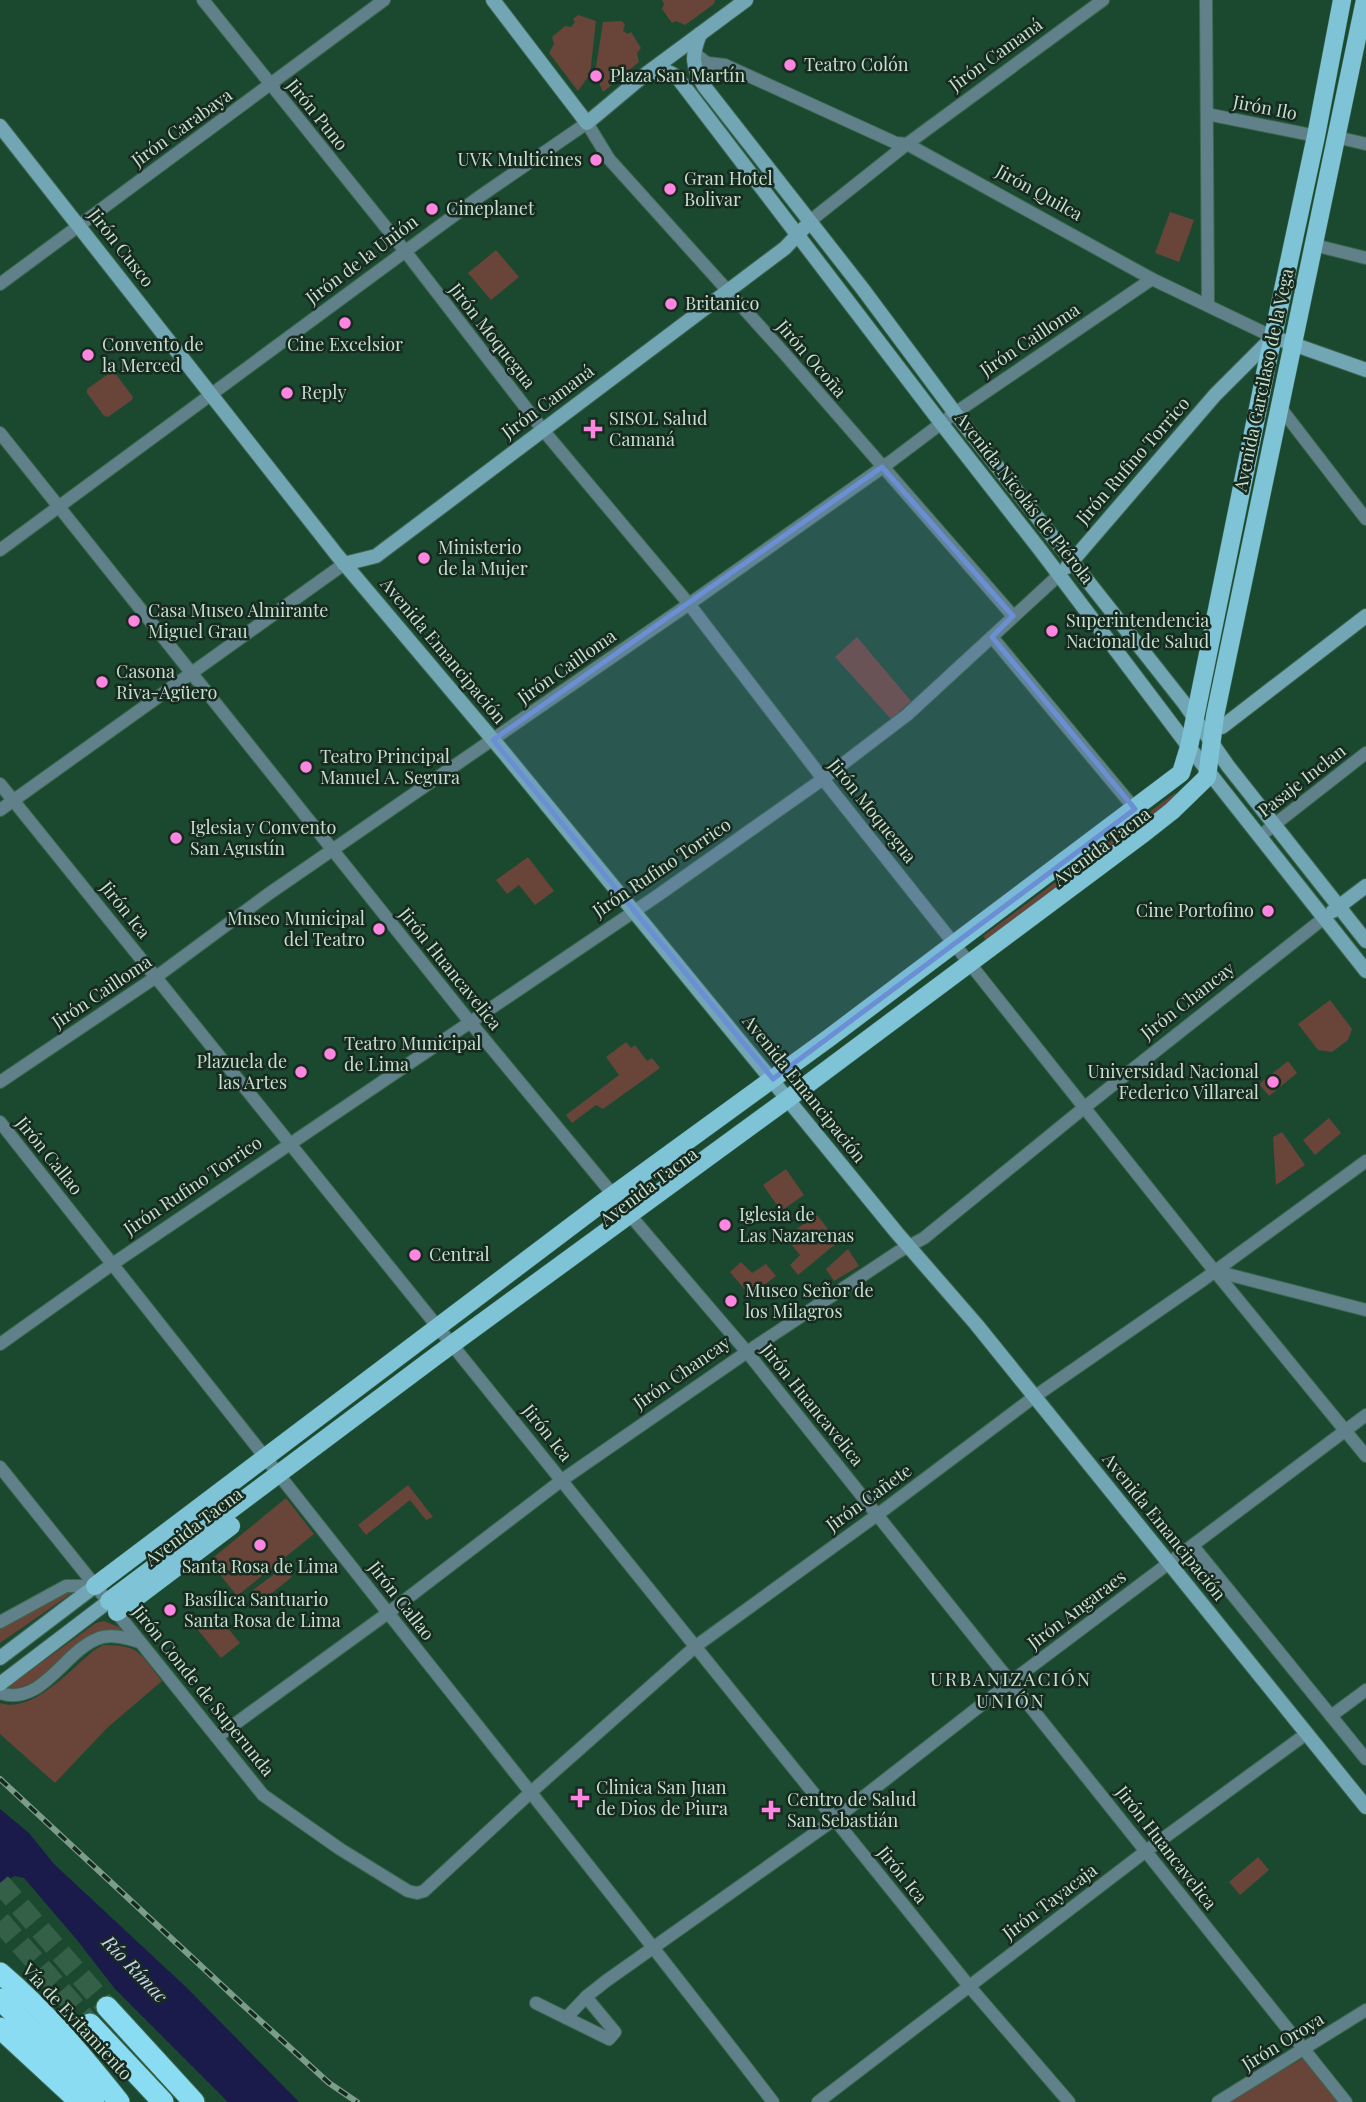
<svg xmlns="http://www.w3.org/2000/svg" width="1366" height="2102" viewBox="0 0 1366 2102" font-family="'Playfair Display',serif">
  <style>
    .green { fill: #694439 }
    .water { fill: #1a1b4a }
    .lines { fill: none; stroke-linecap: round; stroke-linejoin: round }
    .highway-tunnel { stroke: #356048; stroke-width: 21; stroke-dasharray: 21 10; stroke-linecap: butt }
    .street-casing { stroke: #3d6750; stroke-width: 14 }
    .secondary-casing { stroke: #3d6750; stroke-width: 16 }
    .primary-casing { stroke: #3d6750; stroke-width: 19 }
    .highway-casing { stroke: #3d6750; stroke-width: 23 }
    .street { stroke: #61818a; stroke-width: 12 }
    .secondary { stroke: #72a6b5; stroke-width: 14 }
    .primary { stroke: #7fc3d6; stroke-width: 18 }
    .highway { stroke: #8adcf3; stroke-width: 21 }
    .rail-casing { stroke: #7b9d89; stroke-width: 6 }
    .rail { stroke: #172a1f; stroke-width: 3.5; stroke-dasharray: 10; stroke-linecap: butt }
    .marked { fill: #6a8fd4; fill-opacity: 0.2; stroke: #6a8fd4; stroke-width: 5; stroke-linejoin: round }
    .poi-dot { fill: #fe85e0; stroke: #172a1f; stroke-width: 2.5 }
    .labels { text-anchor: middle; stroke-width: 5; stroke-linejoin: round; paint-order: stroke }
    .street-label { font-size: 18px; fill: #c7dfcf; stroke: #172a1f }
    .poi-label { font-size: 18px; fill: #c7dfcf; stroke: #172a1f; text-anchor: start }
    .neighbourhood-label { font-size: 19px; letter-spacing: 2px; fill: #c7dfcf; stroke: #172a1f }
    .water-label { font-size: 19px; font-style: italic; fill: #ccd2f3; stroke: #172a1f }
  </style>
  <rect width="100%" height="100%" fill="#1b4930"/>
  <g class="green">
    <path d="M662,0H715L714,4L685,25L676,21L672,23L662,9L664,4Z"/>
    <path d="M578,15L596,21L590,74L578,91L549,53L554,44L552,37L565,26L571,27L575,22L573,19Z"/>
    <path d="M622,21L625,25L623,31L628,34L631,32L641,48L637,53L639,62L603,92L595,73L603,22Z"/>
    <path d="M1170,212L1194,220L1179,262L1155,253Z"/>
    <path d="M496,250L519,277L491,300L468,273Z"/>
    <path d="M111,372L115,373L133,397L132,400L108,417L104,416L87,393V389Z"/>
    <path d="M857,637L911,701L891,719L835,657Z"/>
    <path d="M1175,793L1178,797L986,940L983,936Z"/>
    <path d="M528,857L554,891L535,905L519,885L507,894L496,880Z"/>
    <path d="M1330,1000L1352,1029L1348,1040L1332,1052L1318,1050L1298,1024Z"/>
    <path d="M626,1042L631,1048L635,1045L647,1061L652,1058L660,1068L603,1109L596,1105L572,1123L566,1115L619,1075L606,1057Z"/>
    <path d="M1288,1061L1297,1073L1269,1096L1259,1084Z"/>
    <path d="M1329,1118L1341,1133L1315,1155L1303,1140Z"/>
    <path d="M1282,1132L1305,1165L1276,1185L1273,1137Z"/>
    <path d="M786,1169L804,1195L781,1211L763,1185Z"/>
    <path d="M817,1215L838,1242L798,1275L790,1265L800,1255L785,1237Z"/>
    <path d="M848,1249L859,1266L834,1281L826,1269Z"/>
    <path d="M741,1262L752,1273L766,1264L776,1276L750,1296L730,1272Z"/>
    <path d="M408,1485L433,1517L426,1520L410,1500L366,1535L358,1525Z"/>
    <path d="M286,1498L314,1534L237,1596L209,1561Z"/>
    <path d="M284,1567L292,1577L258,1604L249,1593Z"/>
    <path d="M71,1589L75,1591L0,1643V1629Z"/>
    <path d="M217,1615L240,1643L221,1658L198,1630Z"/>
    <path d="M104,1621L119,1627L127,1634L95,1633L82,1642L34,1682L16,1689L6,1688L96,1623Z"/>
    <path d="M103,1645C140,1644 141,1655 162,1681L107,1728L55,1783L0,1734V1703C32,1714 70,1670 93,1651Z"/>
    <path d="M1258,1857L1269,1870L1240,1895L1229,1882Z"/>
    <path d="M1303,2058L1339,2102H1229Z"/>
  </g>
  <path class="water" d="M0,1809L29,1833L54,1864L187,1988L299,2102H228L115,1989L77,1940L24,1878L15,1876L0,1883Z"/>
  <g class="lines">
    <g class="highway-tunnel">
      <path d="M0,1883L107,2007"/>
      <path d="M0,1921L90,2024"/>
    </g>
    <g class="street-casing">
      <g id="street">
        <path d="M203,0L405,251L543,430L689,604L823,779L1204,1258L1366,1456"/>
        <path d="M1206,0L1208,305"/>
        <path d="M694,53L707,63L725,65L896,143L907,144L1152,279L1273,337"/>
        <path d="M1207,114L1316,136"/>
        <path d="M1336,137L1366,144"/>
        <path d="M810,221L907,144L1103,0"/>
        <path d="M1314,245L1366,258"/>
        <path d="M0,284L384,0"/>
        <path d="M1279,406L1366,519"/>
        <path d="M0,433L470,1022L629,1214L747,1352L1346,2102"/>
        <path d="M0,550L479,197L587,123L609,159L783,352L1013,616"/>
        <path d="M992,637L1135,809"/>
        <path d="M0,784L969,1986L1069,2102"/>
        <path d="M0,810L344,564"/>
        <path d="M1260,836L1366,753"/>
        <path d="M0,1082L156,977L267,895L689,604L890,462L955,413L1152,279"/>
        <path d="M0,1122C130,1284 257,1447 385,1609C515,1773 646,1936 773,2102"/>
        <path d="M1215,1271L1366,1310"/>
        <path d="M0,1344L114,1263L657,896L823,779L907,715L1059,575"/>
        <path d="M0,1467L263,1795L340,1849L408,1891L417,1893L424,1891L530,1793L696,1646L877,1515L1034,1397L1203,1280L1366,1161"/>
        <path d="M1193,1546L1366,1759"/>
        <path d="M0,1622L66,1586H95"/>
        <path d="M0,1693C41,1707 64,1652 97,1639C110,1633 127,1638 140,1642"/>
        <path d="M1331,1716L1366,1690"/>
        <path d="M217,1737L388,1613L562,1480L747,1352L898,1252L924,1238L1085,1107L1324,918"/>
        <path d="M536,2003L609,2039L615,2032L586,1997"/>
        <path d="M566,2018L587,1996L606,1981L835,1819L1012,1681L1366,1415"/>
        <path d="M818,2102L1146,1851L1306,1734"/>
        <path d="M1218,2102L1366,2010"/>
      </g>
    </g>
    <g class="secondary-casing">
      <g id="secondary">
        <path d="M493,0L587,123L642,77L746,0"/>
        <path d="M700,34C691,56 692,66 704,86L862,288L955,413L1184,703L1228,766L1366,941"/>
        <path d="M642,77C655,71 665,67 677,77L941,423L1041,551L1189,747L1366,971"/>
        <path d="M0,126L337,555L505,754L897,1233L976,1324L1366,1807"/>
        <path d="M344,564L376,556L785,248L804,228"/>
        <path d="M1067,567L1215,395L1273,337L1366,370"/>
        <path d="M1222,727L1366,616"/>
        <path d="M1333,911L1366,886"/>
        <path d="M0,1658L95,1586"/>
        <path d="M0,1684L109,1601"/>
      </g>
    </g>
    <g class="primary-casing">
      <g id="primary">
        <path d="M95,1586L602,1203L829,1038L1181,773L1189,747L1266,369L1316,136L1342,0"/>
        <path d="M109,1601L436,1356L785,1101L1144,833L1172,811L1207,777L1215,716L1365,0"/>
        <path d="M117,1612L231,1526"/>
      </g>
    </g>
    <g class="highway-casing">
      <g id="highway">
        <path d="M0,1973C45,2011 83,2057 119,2102"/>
        <path d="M0,1999L59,2059L94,2102"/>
        <path d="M107,2007L194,2102"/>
        <path d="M90,2024L163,2102"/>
        <path d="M0,2028L80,2102"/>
      </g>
    </g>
    <use href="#street" class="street"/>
    <use href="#secondary" class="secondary"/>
    <use href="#primary" class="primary"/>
    <use href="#highway" class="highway"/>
    <g class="rail-casing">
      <path id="rail" d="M0,1779L243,2005L329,2083L357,2102"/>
    </g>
    <use href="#rail" class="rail"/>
  </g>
  <path class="marked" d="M882,467L1013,616L992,637L1135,809L773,1079L493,740Z"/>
  <g class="poi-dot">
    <circle cx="790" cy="65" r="7"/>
    <circle cx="596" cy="76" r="7"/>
    <circle cx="596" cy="160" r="7"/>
    <circle cx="670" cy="189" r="7"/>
    <circle cx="432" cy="209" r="7"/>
    <circle cx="671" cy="304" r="7"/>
    <circle cx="345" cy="323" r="7"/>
    <circle cx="88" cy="355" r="7"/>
    <circle cx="287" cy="393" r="7"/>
    <path d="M589.5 418.5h7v7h7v7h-7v7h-7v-7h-7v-7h7z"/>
    <circle cx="424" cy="558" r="7"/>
    <circle cx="134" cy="621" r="7"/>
    <circle cx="1052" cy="631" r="7"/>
    <circle cx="102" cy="682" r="7"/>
    <circle cx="306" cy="767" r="7"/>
    <circle cx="176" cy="838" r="7"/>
    <circle cx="1268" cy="911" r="7"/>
    <circle cx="379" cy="929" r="7"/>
    <circle cx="330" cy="1054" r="7"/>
    <circle cx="301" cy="1072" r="7"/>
    <circle cx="1273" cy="1082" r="7"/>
    <circle cx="725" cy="1225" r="7"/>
    <circle cx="415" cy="1255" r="7"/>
    <circle cx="731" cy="1301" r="7"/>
    <circle cx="260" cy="1545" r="7"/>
    <circle cx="170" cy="1610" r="7"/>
    <path d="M576.5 1787.5h7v7h7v7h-7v7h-7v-7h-7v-7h7z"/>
    <path d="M767.5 1799.5h7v7h7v7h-7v7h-7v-7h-7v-7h7z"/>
  </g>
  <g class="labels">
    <g class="street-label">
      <text transform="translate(996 55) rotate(-36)" y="6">Jirón Camaná</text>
      <text transform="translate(1265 108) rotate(11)" y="6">Jirón Ilo</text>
      <text transform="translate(317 115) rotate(51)" y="6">Jirón Puno</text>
      <text transform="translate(182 128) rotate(-36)" y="6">Jirón Carabaya</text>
      <text transform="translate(1039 193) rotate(29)" y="6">Jirón Quilca</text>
      <text transform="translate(121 248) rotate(52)" y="6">Jirón Cusco</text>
      <text transform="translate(362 260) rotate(-37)" y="6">Jirón de la Unión</text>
      <text transform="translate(492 336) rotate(52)" y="6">Jirón Moquegua</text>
      <text transform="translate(1030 340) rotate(-34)" y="6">Jirón Cailloma</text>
      <text transform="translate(811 359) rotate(49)" y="6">Jirón Ocoña</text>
      <text transform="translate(1264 380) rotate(-78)" y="6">Avenida Garcilaso de la Vega</text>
      <text transform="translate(548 402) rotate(-37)" y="6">Jirón Camaná</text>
      <text transform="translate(1133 461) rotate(-49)" y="6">Jirón Rufino Torrico</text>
      <text transform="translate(1024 498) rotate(52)" y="6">Avenida Nicolás de Piérola</text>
      <text transform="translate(443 651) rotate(50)" y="6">Avenida Emancipación</text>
      <text transform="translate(567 667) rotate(-35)" y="6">Jirón Cailloma</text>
      <text transform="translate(1302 781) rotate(-38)" y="6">Pasaje Inclan</text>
      <text transform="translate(872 811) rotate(51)" y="6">Jirón Moquegua</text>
      <text transform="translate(1102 847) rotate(-37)" y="6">Avenida Tacna</text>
      <text transform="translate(662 868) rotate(-34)" y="6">Jirón Rufino Torrico</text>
      <text transform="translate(125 910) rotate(51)" y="6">Jirón Ica</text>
      <text transform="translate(450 969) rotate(51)" y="6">Jirón Huancavelica</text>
      <text transform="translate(102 992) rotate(-34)" y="6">Jirón Cailloma</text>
      <text transform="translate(1188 1001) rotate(-38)" y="6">Jirón Chancay</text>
      <text transform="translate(804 1089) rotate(51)" y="6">Avenida Emancipación</text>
      <text transform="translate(49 1156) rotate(51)" y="6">Jirón Callao</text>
      <text transform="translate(193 1186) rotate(-34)" y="6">Jirón Rufino Torrico</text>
      <text transform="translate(649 1187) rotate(-37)" y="6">Avenida Tacna</text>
      <text transform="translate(682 1373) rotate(-35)" y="6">Jirón Chancay</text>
      <text transform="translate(812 1405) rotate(51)" y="6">Jirón Huancavelica</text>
      <text transform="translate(547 1433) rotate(51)" y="6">Jirón Ica</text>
      <text transform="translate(869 1498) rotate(-36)" y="6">Jirón Cañete</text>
      <text transform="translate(194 1527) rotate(-37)" y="6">Avenida Tacna</text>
      <text transform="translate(1164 1527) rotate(51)" y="6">Avenida Emancipación</text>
      <text transform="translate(401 1601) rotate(52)" y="6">Jirón Callao</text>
      <text transform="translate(1077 1610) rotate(-37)" y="6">Jirón Angaraes</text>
      <text transform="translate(203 1691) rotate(51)" y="6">Jirón Conde de Superunda</text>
      <text transform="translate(1166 1848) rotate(52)" y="6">Jirón Huancavelica</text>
      <text transform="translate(902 1875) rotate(51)" y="6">Jirón Ica</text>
      <text transform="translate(1050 1902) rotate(-37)" y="6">Jirón Tayacaja</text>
      <text transform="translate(77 2022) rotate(47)" y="6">Vía de Evitamiento</text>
      <text transform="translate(1283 2042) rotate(-32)" y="6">Jirón Oroya</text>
    </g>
    <g class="poi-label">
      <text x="804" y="71">Teatro Colón</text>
      <text x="610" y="82">Plaza San Martín</text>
      <text x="582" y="166" text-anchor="end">UVK Multicines</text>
      <text x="684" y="185">Gran Hotel<tspan x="684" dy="21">Bolivar</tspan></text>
      <text x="446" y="215">Cineplanet</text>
      <text x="685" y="310">Britanico</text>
      <text x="102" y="351">Convento de<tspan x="102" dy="21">la Merced</tspan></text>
      <text x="345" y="351" text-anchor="middle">Cine Excelsior</text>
      <text x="301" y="399">Reply</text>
      <text x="609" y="425">SISOL Salud<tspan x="609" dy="21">Camaná</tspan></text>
      <text x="438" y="554">Ministerio<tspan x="438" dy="21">de la Mujer</tspan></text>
      <text x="148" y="617">Casa Museo Almirante<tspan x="148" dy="21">Miguel Grau</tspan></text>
      <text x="1066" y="627">Superintendencia<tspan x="1066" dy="21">Nacional de Salud</tspan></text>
      <text x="116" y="678">Casona<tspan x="116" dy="21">Riva-Agüero</tspan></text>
      <text x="320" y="763">Teatro Principal<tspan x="320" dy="21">Manuel A. Segura</tspan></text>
      <text x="190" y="834">Iglesia y Convento<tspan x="190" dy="21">San Agustín</tspan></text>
      <text x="1254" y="917" text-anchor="end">Cine Portofino</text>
      <text x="365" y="925" text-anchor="end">Museo Municipal<tspan x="365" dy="21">del Teatro</tspan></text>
      <text x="344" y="1050">Teatro Municipal<tspan x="344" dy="21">de Lima</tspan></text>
      <text x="287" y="1068" text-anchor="end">Plazuela de<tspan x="287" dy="21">las Artes</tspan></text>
      <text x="1259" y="1078" text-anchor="end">Universidad Nacional<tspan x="1259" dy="21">Federico Villareal</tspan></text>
      <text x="739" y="1221">Iglesia de<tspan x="739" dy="21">Las Nazarenas</tspan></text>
      <text x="429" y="1261">Central</text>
      <text x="745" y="1297">Museo Señor de<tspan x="745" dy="21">los Milagros</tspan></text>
      <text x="260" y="1573" text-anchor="middle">Santa Rosa de Lima</text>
      <text x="184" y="1606">Basílica Santuario<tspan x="184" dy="21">Santa Rosa de Lima</tspan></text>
      <text x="596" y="1794">Clinica San Juan<tspan x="596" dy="21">de Dios de Piura</tspan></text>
      <text x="787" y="1806">Centro de Salud<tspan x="787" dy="21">San Sebastián</tspan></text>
    </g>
    <g class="neighbourhood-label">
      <text x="1011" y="1686">URBANIZACIÓN<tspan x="1011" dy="22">UNIÓN</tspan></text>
    </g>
    <g class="water-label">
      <text transform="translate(135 1969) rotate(46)" y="7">Río Rímac</text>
    </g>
  </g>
</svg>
